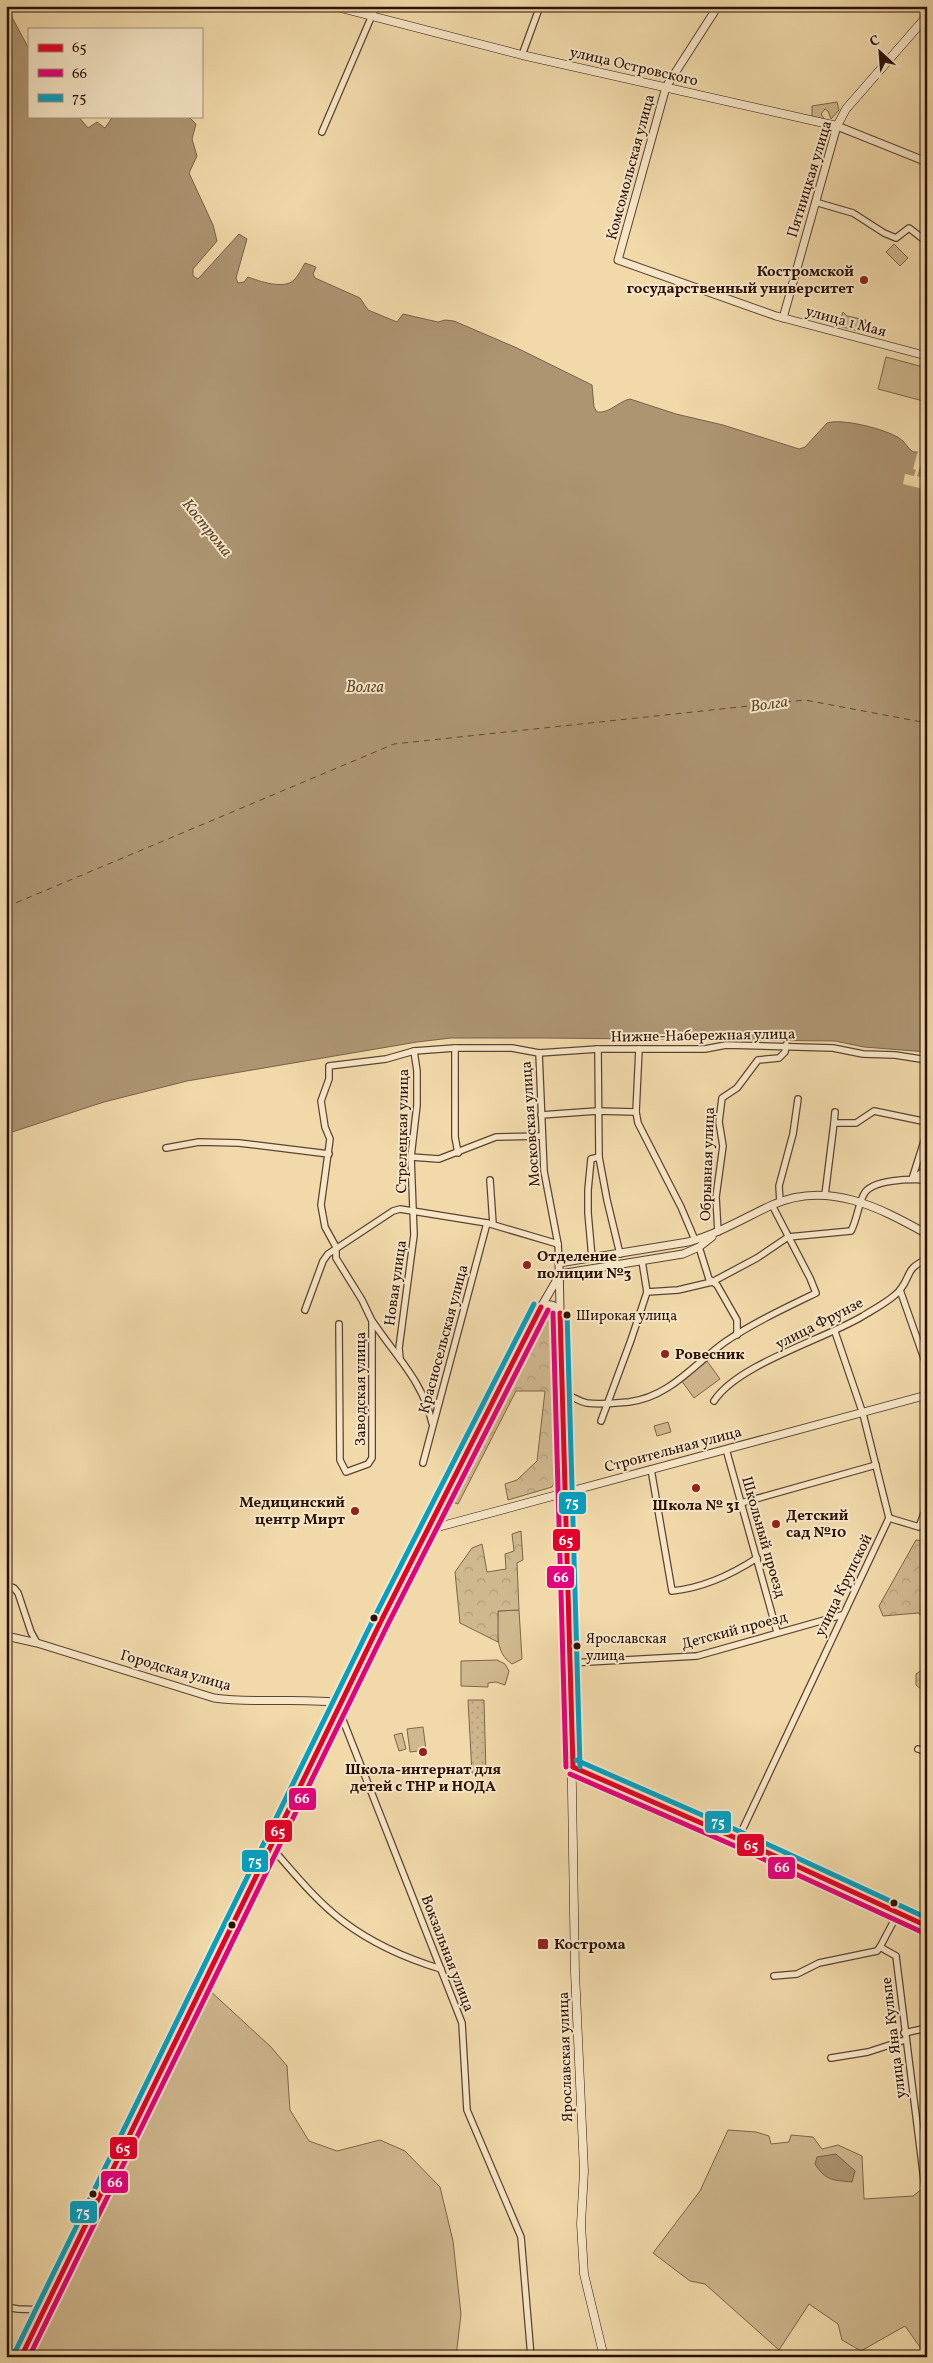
<svg xmlns="http://www.w3.org/2000/svg" width="933" height="2363" viewBox="0 0 933 2363" font-family="Vollkorn,serif">
  <style>
    .grass { fill: #cfb78e; stroke: #7c644b }
    .forest { fill: url(#forest-crowns); stroke: #7c644b }
    .garden { fill: url(#garden-dots); stroke: #7c644b }
    .water { fill: #ad9572; stroke: #796048 }
    .pier { fill: #f1d9a9 }
    .lines { fill: none; stroke-linecap: round; stroke-linejoin: round }
    .ferry { stroke: #5e4632; stroke-width: 1; stroke-dasharray: 6 5; stroke-linecap: butt }
    .minor-casing { stroke: #5c4330; stroke-width: 8 }
    .tertiary-casing { stroke: #5c4330; stroke-width: 9 }
    .secondary-casing { stroke: #2a1108; stroke-width: 9 }
    .minor { stroke: #f6e6c7; stroke-width: 5.5 }
    .tertiary { stroke: #f6e6c7; stroke-width: 7 }
    .secondary { stroke: #f6e6c7; stroke-width: 8 }
    .bus-1-casing { stroke: #f6e6c7; stroke-width: 9 }
    .bus-2-casing { stroke: #f6e6c7; stroke-width: 9 }
    .bus-3-casing { stroke: #f6e6c7; stroke-width: 9 }
    .bus-1 { stroke: #e4002b; stroke-width: 5 }
    .bus-2 { stroke: #e5007d; stroke-width: 5 }
    .bus-3 { stroke: #02a1c4; stroke-width: 5 }
    .poi-dot { fill: #8f2418; stroke: #f6e6c7; stroke-width: 2 }
    .bus-dot { fill: #2a1108; stroke: #f6e6c7; stroke-width: 2 }
    .labels { text-anchor: middle; stroke-width: 4; stroke-linejoin: round; paint-order: stroke }
    .bus-label { font-size: 14px; fill: #2a1108; stroke: #f6e6c7; text-anchor: start }
    .street-label { font-size: 15px; fill: #2a1108; stroke: #f6e6c7 }
    .poi-label { font-size: 15px; font-weight: bold; fill: #2a1108; stroke: #f6e6c7; text-anchor: start }
    .water-label { font-size: 16px; font-style: italic; fill: #5e4632; stroke: #f6e6c7 }
    .line-badge { stroke: #f6e6c7; stroke-width: 2 }
    .badge-label { font-size: 14px; text-anchor: middle; font-weight: bold; fill: #fff }
  </style>
  <defs>
    <pattern id="forest-crowns" width="20" height="18" patternUnits="userSpaceOnUse" patternTransform="scale(1.25)"><rect width="20" height="18" fill="#cfb78e"/><path d="M2 6a3 3 0 1 1 6 0M12 15a3 3 0 1 1 6 0" fill="none" stroke="#b29c79"/></pattern>
    <pattern id="garden-dots" width="8" height="8" patternUnits="userSpaceOnUse" patternTransform="scale(1.25)"><rect width="8" height="8" fill="#cfb78e"/><path d="M2 2h.1M6 6h.1" fill="none" stroke="#b29c79" stroke-width="1.8" stroke-linecap="round"/></pattern>
  </defs>
  <rect width="100%" height="100%" fill="#f1d9a9"/>
  <filter id="stains"><feTurbulence type="fractalNoise" baseFrequency=".004" numOctaves="4"/><feColorMatrix values="0 0 0 0 .2 0 0 0 0 .09 0 0 0 0 .02 0 0 0 .5 -.17"/></filter>
  <radialGradient id="worn" r=".72"><stop offset=".6" stop-color="#630" stop-opacity="0"/><stop offset="1" stop-color="#630" stop-opacity=".3"/></radialGradient>
  <g class="grass">
    <path d="M837,102L839,110L831,119L828,111L825,109L821,114L825,120L812,117V106Z"/>
    <path d="M894,244L908,258L900,266L886,252Z"/>
    <path d="M886,357L927,368V402L878,389Z"/>
    <path d="M707,1361L720,1379L694,1398L681,1380Z"/>
    <path d="M519,1610L522,1659L512,1664C494,1652 498,1630 498,1611Z"/>
    <path d="M497,1660L505,1664L509,1671L505,1685L496,1682L488,1683V1687L461,1686V1661Z"/>
    <path d="M423,1727L426,1750L410,1752L407,1729Z"/>
    <path d="M402,1733L406,1749L399,1751L394,1735Z"/>
    <path d="M208,1989L271,2047L287,2066L290,2110L309,2141L337,2151L380,2140L405,2151L440,2187L453,2241L461,2314L456,2357H30L97,2212Z"/>
    <path d="M728,2130L756,2132L769,2136L771,2144L789,2142L791,2135L813,2137L822,2149L838,2145L862,2156L864,2199L913,2196L927,2185V2357L905,2326L861,2351L842,2340L838,2324L809,2304L779,2350L705,2284L690,2281L653,2253L700,2191Z"/>
  </g>
  <g class="forest">
    <path d="M843,312L847,316L866,320L863,332L838,326Z"/>
    <path d="M549,1309L553,1316L554,1483L552,1487L508,1500L505,1484L517,1480L537,1461L545,1391H516L458,1504L446,1500L542,1314Z"/>
    <path d="M668,1422L671,1432L657,1436L654,1426Z"/>
    <path d="M521,1531L523,1560L517,1563L519,1610L498,1611V1642L460,1623L455,1572L472,1548L482,1544L487,1572L506,1569L505,1554L514,1551L512,1534Z"/>
    <path d="M916,1540L927,1541V1618L918,1613L883,1616L879,1606Z"/>
    <path d="M925,1668L927,1669V1694L916,1685V1674Z"/>
  </g>
  <path class="garden" d="M468,1700H484L486,1773H472Z"/>
  <g class="water">
    <path d="M6,6L29,49V116H78L88,128L97,122L105,128L113,116H188L196,124L192,139L197,156L189,173L213,225L217,241L193,269V276L198,279L239,234L247,239L236,278L238,283L244,282L248,277C259,281 284,290 294,280C299,275 302,268 305,263L316,267L313,274L315,278L360,298L368,310L397,322L403,314L438,322L445,320L454,321L517,348L592,385L594,407L597,412C609,414 619,401 630,399L676,414L723,425L799,449L805,447L827,423C842,418 885,429 899,438C905,441 907,448 913,452H925L924,456L927,457V1052L864,1047L835,1041L546,1038H451L417,1042L187,1081L104,1102L6,1134Z"/>
    <path d="M836,2154L855,2171L852,2182C833,2180 826,2181 815,2164L817,2157Z"/>
  </g>
  <path class="pier" d="M918,451L925,452L917,476L923,478L927,476V490L903,484L905,474L914,476L916,470L913,469Z"/>
  <g class="lines">
    <path class="ferry" d="M6,907L394,744L805,700L927,723"/>
    <g class="minor-casing">
      <g id="minor">
        <path d="M522,55L540,6"/>
        <path d="M322,132L376,6"/>
        <path d="M815,202L853,213L884,233L896,238L909,228L927,242"/>
        <path d="M455,1048V1137L458,1153"/>
        <path d="M598,1049L599,1157L607,1200L620,1254"/>
        <path d="M639,1049L636,1112L638,1123L681,1207L695,1240"/>
        <path d="M539,1053L544,1171L558,1244L559,1263"/>
        <path d="M541,1115L597,1111L636,1112"/>
        <path d="M834,1123L835,1112"/>
        <path d="M166,1148L199,1142L239,1143L329,1154"/>
        <path d="M411,1157L439,1159L496,1137L542,1136"/>
        <path d="M912,1179L927,1132"/>
        <path d="M912,1179L927,1169"/>
        <path d="M490,1180L493,1224"/>
        <path d="M825,1195L834,1123H856L874,1111L927,1122"/>
        <path d="M780,1202L779,1186L793,1134L798,1099"/>
        <path d="M718,1232L716,1197L723,1146L719,1122L722,1098L737,1088L758,1060L779,1058L785,1052L786,1045"/>
        <path d="M699,1247L709,1279L717,1285L737,1320V1335"/>
        <path d="M592,1258L588,1213V1190L591,1159L599,1157"/>
        <path d="M900,1290L927,1367"/>
        <path d="M647,1292L678,1290L712,1282L757,1258L788,1237L851,1231C857,1220 858,1205 864,1194C872,1179 911,1179 927,1180"/>
        <path d="M305,1310L323,1261L328,1254L393,1211L400,1209L487,1223L558,1244"/>
        <path d="M373,1322C395,1355 424,1383 432,1423"/>
        <path d="M339,1324L340,1460L346,1472L368,1464L372,1458V1321L362,1300L336,1258V1247L325,1227L321,1205L330,1139L325,1127L321,1101L329,1079V1066L386,1059L414,1051L455,1048H512L539,1053L598,1049H705L726,1045L833,1048L863,1054L895,1055L927,1060"/>
        <path d="M400,1359L399,1348L414,1235L411,1157L417,1105V1071L414,1051"/>
        <path d="M562,1394C571,1395 578,1401 587,1403C600,1405 616,1403 629,1402C670,1397 694,1364 725,1342C753,1323 785,1308 816,1293L810,1278L772,1205"/>
        <path d="M714,1401C738,1364 823,1340 863,1316C874,1309 892,1300 900,1290C913,1273 904,1270 927,1259"/>
        <path d="M601,1421L631,1340L647,1292L642,1261"/>
        <path d="M726,1449L777,1632"/>
        <path d="M423,1463L487,1223"/>
        <path d="M651,1469L672,1591C703,1588 731,1575 757,1558"/>
        <path d="M741,1503L876,1465"/>
        <path d="M889,1518L919,1527L927,1505"/>
        <path d="M6,1585L14,1588L18,1593L31,1632L37,1643"/>
        <path d="M570,1663L697,1656L842,1615"/>
        <path d="M339,1710L462,2023L467,2110L521,2237L531,2357"/>
        <path d="M918,1749L927,1752"/>
        <path d="M738,1839L889,1518L863,1414L835,1332"/>
        <path d="M271,1847C294,1873 316,1901 344,1922C372,1943 408,1959 441,1969"/>
        <path d="M898,1913L880,1947L896,1956L927,2204"/>
        <path d="M774,1976L797,1974L819,1963L877,1951L880,1947"/>
        <path d="M904,2033L927,2028"/>
        <path d="M831,2058L868,2052L905,2040"/>
        <path d="M6,2307L18,2309L44,2310"/>
      </g>
    </g>
    <g class="tertiary-casing">
      <g id="tertiary">
        <path d="M718,6L666,87L618,260L776,316L927,356"/>
        <path d="M783,318L837,126L927,162"/>
        <path d="M927,1234C879,1207 827,1180 772,1205C744,1218 718,1234 688,1242L559,1263L564,1493L927,1395"/>
        <path d="M560,1274L683,1254L699,1247L712,1237"/>
        <path d="M541,1307C550,1303 555,1304 560,1313"/>
        <path d="M427,1530L541,1307L559,1276"/>
        <path d="M6,1636L37,1643L214,1698C257,1704 300,1697 343,1703"/>
      </g>
    </g>
    <g class="secondary-casing">
      <g id="secondary">
        <path d="M333,6L522,55L837,126L846,109L927,16"/>
        <path d="M573,1767L738,1839L927,1926"/>
        <path d="M21,2357L427,1530L564,1493L570,1669L575,1972L584,2171L581,2224L584,2274L604,2357"/>
      </g>
    </g>
    <use href="#minor" class="minor"/>
    <use href="#tertiary" class="tertiary"/>
    <use href="#secondary" class="secondary"/>
    <g class="bus-1-casing">
      <g id="bus-1">
        <path d="M560,1313L573,1767"/>
        <path d="M573,1767L738,1839L927,1926"/>
        <path d="M21,2357L381,1621L541,1307"/>
      </g>
    </g>
    <g class="bus-2-casing">
      <g id="bus-2">
        <path d="M553,1313L566,1767"/>
        <path d="M570,1774L735,1846L924,1933"/>
        <path d="M29,2357L388,1624L548,1310"/>
      </g>
    </g>
    <g class="bus-3-casing">
      <g id="bus-3">
        <path d="M567,1313L580,1767"/>
        <path d="M576,1760L741,1832L927,1918"/>
        <path d="M14,2354L374,1618L534,1304"/>
      </g>
    </g>
    <use href="#bus-1" class="bus-1"/>
    <use href="#bus-2" class="bus-2"/>
    <use href="#bus-3" class="bus-3"/>
  </g>
  <g class="poi-dot">
    <circle cx="864" cy="280" r="5"/>
    <circle cx="527" cy="1265" r="5"/>
    <circle cx="665" cy="1354" r="5"/>
    <circle cx="696" cy="1488" r="5"/>
    <circle cx="355" cy="1511" r="5"/>
    <circle cx="776" cy="1524" r="5"/>
    <circle cx="423" cy="1752" r="5"/>
    <rect x="537" y="1938" width="12" height="12" rx="2.5"/>
  </g>
  <g class="bus-dot">
    <circle cx="567" cy="1315" r="4.5"/>
    <circle cx="374" cy="1618" r="4.5"/>
    <circle cx="577" cy="1646" r="4.5"/>
    <circle cx="894" cy="1903" r="4.5"/>
    <circle cx="232" cy="1925" r="4.5"/>
    <circle cx="93" cy="2194" r="4.5"/>
  </g>
  <g class="labels">
    <g class="bus-label">
      <text x="576" y="1320">Широкая улица</text>
      <text x="586" y="1643">Ярославская<tspan x="586" dy="17">улица</tspan></text>
    </g>
    <g class="street-label">
      <text transform="translate(634 66) rotate(13)" y="5">улица Островского</text>
      <text transform="translate(630 167) rotate(-75)" y="5">Комсомольская улица</text>
      <text transform="translate(809 179) rotate(-73)" y="5">Пятницкая улица</text>
      <text transform="translate(846 321) rotate(15)" y="5">улица 1 Мая</text>
      <text transform="translate(703 1035) rotate(-1)" y="5">Нижне-Набережная улица</text>
      <text transform="translate(530 1124) rotate(-94)" y="5">Московская улица</text>
      <text transform="translate(402 1131) rotate(-89)" y="5">Стрелецкая улица</text>
      <text transform="translate(707 1164) rotate(-88)" y="5">Обрывная улица</text>
      <text transform="translate(395 1283) rotate(-82)" y="5">Новая улица</text>
      <text transform="translate(819 1323) rotate(-27)" y="5">улица Фрунзе</text>
      <text transform="translate(443 1339) rotate(-75)" y="5">Красносельская улица</text>
      <text transform="translate(360 1389) rotate(-90)" y="5">Заводская улица</text>
      <text transform="translate(673 1449) rotate(-15)" y="5">Строительная улица</text>
      <text transform="translate(764 1537) rotate(74)" y="5">Школьный проезд</text>
      <text transform="translate(843 1585) rotate(-64)" y="5">улица Крупской</text>
      <text transform="translate(734 1630) rotate(-15)" y="5">Детский проезд</text>
      <text transform="translate(176 1670) rotate(16)" y="5">Городская улица</text>
      <text transform="translate(448 1953) rotate(69)" y="5">Вокзальная улица</text>
      <text transform="translate(893 2038) rotate(-97)" y="5">улица Яна Кульпе</text>
      <text transform="translate(565 2057) rotate(-92)" y="5">Ярославская улица</text>
    </g>
    <g class="poi-label">
      <text x="854" y="276" text-anchor="end">Костромской<tspan x="854" dy="17">государственный университет</tspan></text>
      <text x="537" y="1261">Отделение<tspan x="537" dy="17">полиции №3</tspan></text>
      <text x="675" y="1359">Ровесник</text>
      <text x="345" y="1507" text-anchor="end">Медицинский<tspan x="345" dy="17">центр Мирт</tspan></text>
      <text x="696" y="1510" text-anchor="middle">Школа № 31</text>
      <text x="786" y="1520">Детский<tspan x="786" dy="17">сад №10</tspan></text>
      <text x="423" y="1774" text-anchor="middle">Школа-интернат для<tspan x="423" dy="17">детей с ТНР и НОДА</tspan></text>
      <text x="554" y="1949">Кострома</text>
    </g>
    <g class="water-label">
      <text transform="translate(208 527) rotate(51)" y="6">Кострома</text>
      <text x="365" y="692">Волга</text>
      <text transform="translate(769 703) rotate(-8)" y="6">Волга</text>
    </g>
  </g>
  <g class="line-badge">
    <rect x="558" y="1491" width="29" height="24" rx="5" fill="#02a1c4"/>
    <rect x="552" y="1528" width="29" height="24" rx="5" fill="#e4002b"/>
    <rect x="546" y="1565" width="29" height="24" rx="5" fill="#e5007d"/>
    <rect x="288" y="1787" width="29" height="24" rx="5" fill="#e5007d"/>
    <rect x="704" y="1810" width="28" height="24" rx="5" fill="#02a1c4"/>
    <rect x="264" y="1819" width="29" height="24" rx="5" fill="#e4002b"/>
    <rect x="736" y="1833" width="29" height="24" rx="5" fill="#e4002b"/>
    <rect x="241" y="1849" width="28" height="24" rx="5" fill="#02a1c4"/>
    <rect x="767" y="1856" width="29" height="24" rx="5" fill="#e5007d"/>
    <rect x="109" y="2136" width="29" height="24" rx="5" fill="#e4002b"/>
    <rect x="100" y="2170" width="29" height="24" rx="5" fill="#e5007d"/>
    <rect x="69" y="2200" width="29" height="24" rx="5" fill="#02a1c4"/>
  </g>
  <g class="badge-label">
    <text x="572" y="1507">75</text>
    <text x="566" y="1545">65</text>
    <text x="561" y="1582">66</text>
    <text x="302" y="1803">66</text>
    <text x="718" y="1827">75</text>
    <text x="278" y="1836">65</text>
    <text x="751" y="1850">65</text>
    <text x="255" y="1866">75</text>
    <text x="782" y="1872">66</text>
    <text x="123" y="2153">65</text>
    <text x="115" y="2187">66</text>
    <text x="83" y="2217">75</text>
  </g>
  <rect width="933" height="2363" fill="none" stroke="#f1d9a9" stroke-width="25"/>
  <rect x="8" y="8" width="918" height="2348" fill="none" stroke="#2a1108" stroke-width="2.5"/>
  <rect x="12" y="12" width="908" height="2338" fill="none" stroke="#2a1108"/>
  <rect x="28" y="28" width="175" height="90" fill="#f6e6c7" stroke="#a4917b"/>
  <rect x="38" y="44" width="25" height="8" fill="#e4002b" stroke="#a4917b"/>
  <text x="72" y="52" font-size="15" fill="#2a1108">65</text>
  <rect x="38" y="69" width="25" height="8" fill="#e5007d" stroke="#a4917b"/>
  <text x="72" y="78" font-size="15" fill="#2a1108">66</text>
  <rect x="38" y="94" width="25" height="8" fill="#02a1c4" stroke="#a4917b"/>
  <text x="72" y="102" font-size="15" fill="#2a1108">75</text>
  <g transform="translate(880 52) rotate(334)" stroke="#f6e6c7" stroke-width="4" paint-order="stroke">
  <path d="M0-4L9 19L0 12L-9 19Z" fill="#2a1108"/>
  <text y="-8" font-size="14" font-weight="bold" text-anchor="middle" fill="#2a1108">С</text>
  </g>
  <rect width="100%" height="100%" filter="url(#stains)"/>
  <rect width="100%" height="100%" fill="url(#worn)"/>
</svg>
